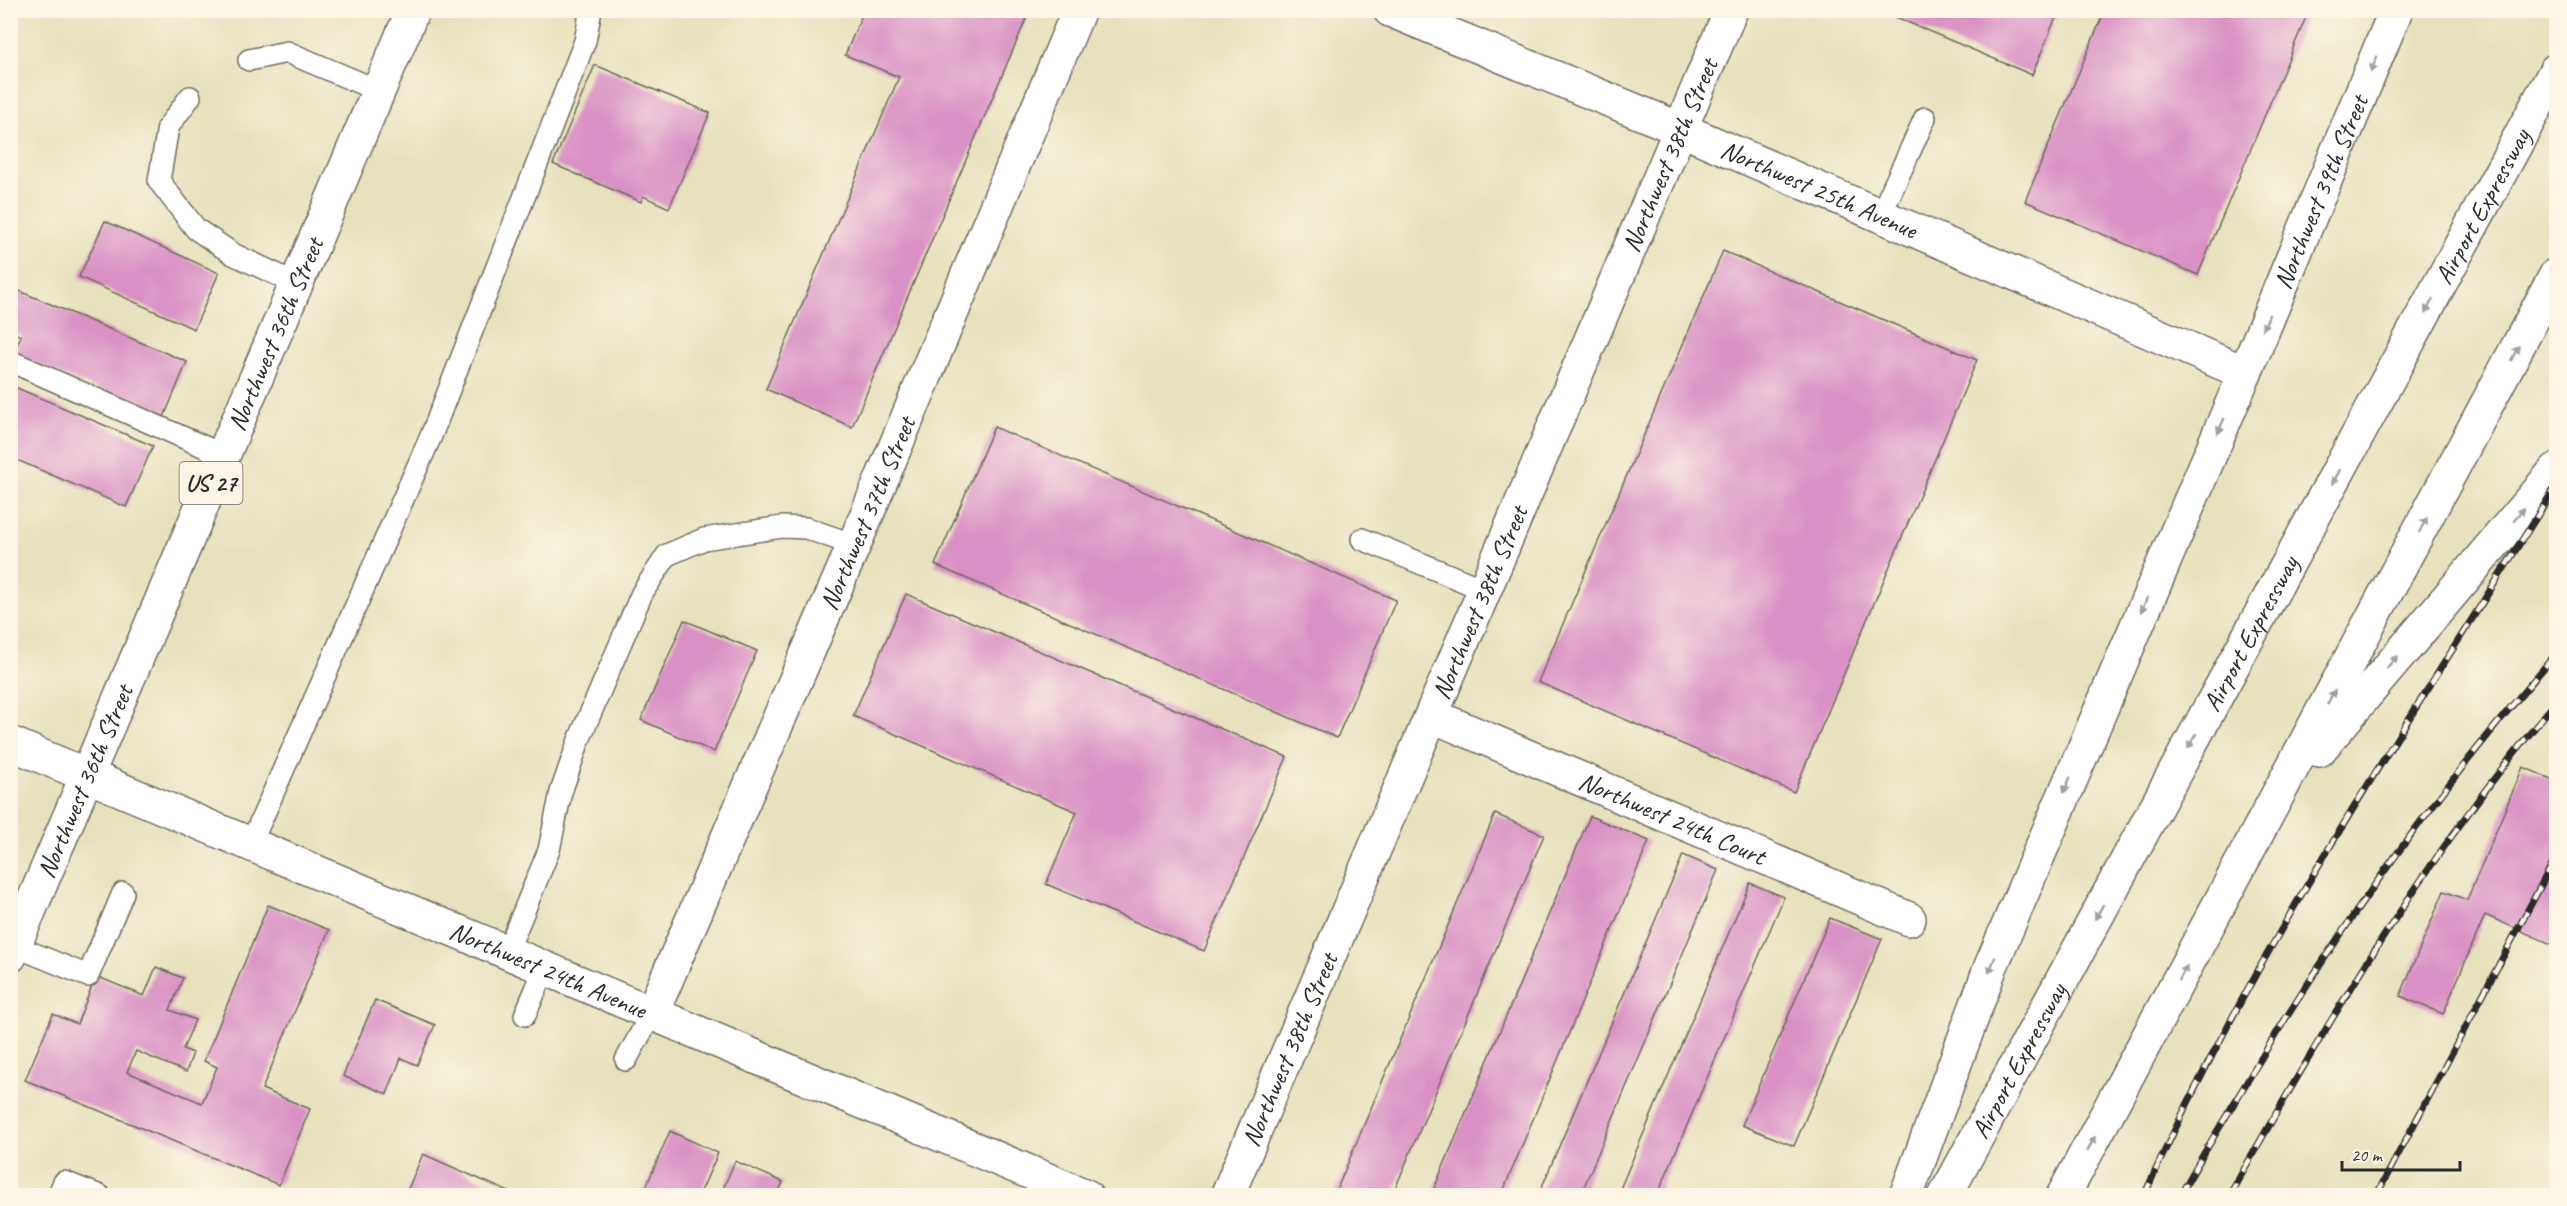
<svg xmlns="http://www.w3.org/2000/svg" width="2567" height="1206" viewBox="0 0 2567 1206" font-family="Caveat,sans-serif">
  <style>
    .building { fill: #d990c4 }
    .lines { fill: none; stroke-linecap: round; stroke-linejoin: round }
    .service-casing { stroke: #6d6b5e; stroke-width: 24 }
    .minor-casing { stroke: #6d6b5e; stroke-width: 36 }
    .primary-casing { stroke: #6d6b5e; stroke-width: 36 }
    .motorway-casing { stroke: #6d6b5e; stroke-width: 36 }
    .service { stroke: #fff; stroke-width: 21 }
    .minor { stroke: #fff; stroke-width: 33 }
    .primary { stroke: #fff; stroke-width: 33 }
    .motorway { stroke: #fff; stroke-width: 33 }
    .rail-casing { stroke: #2b2b2b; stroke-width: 7 }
    .rail { stroke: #fcf5e5; stroke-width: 4.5; stroke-dasharray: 14; stroke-linecap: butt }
    .oneway { fill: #a0a0a0 }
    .labels { text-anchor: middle; stroke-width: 4.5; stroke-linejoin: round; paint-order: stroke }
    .shield { fill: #fcf5e5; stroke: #6a6863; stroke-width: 1.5 }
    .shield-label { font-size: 24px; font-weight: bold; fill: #2b2b2b }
    .street-label { font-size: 26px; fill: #2b2b2b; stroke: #fcf5e5 }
  </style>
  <rect width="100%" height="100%" fill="#fcf5e5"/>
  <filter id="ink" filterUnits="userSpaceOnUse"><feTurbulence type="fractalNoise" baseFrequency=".0167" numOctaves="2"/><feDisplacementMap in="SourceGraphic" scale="12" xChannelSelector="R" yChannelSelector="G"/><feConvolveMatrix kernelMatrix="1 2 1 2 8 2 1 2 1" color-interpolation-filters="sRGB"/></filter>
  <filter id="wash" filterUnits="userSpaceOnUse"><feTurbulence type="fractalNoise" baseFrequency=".008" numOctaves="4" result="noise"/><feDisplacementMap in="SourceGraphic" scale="24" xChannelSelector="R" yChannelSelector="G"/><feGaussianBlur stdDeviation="1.35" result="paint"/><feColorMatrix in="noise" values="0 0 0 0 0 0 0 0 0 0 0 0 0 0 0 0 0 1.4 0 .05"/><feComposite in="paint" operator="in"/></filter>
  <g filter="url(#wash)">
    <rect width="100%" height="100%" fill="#e8e1bd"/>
    <g id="blocks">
      <g class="building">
        <path d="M864,10H1030L852,427L766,389L899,77L845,55Z"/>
        <path d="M1879,10H2059L2032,75Z"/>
        <path d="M2105,10H2309L2198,275L2025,201Z"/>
        <path d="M595,65L710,113L669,208L643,196L641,202L553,164Z"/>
        <path d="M105,221L219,273L194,329L79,277Z"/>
        <path d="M1723,251L1977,360L1794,792L1538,682Z"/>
        <path d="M10,287L187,362L164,417L13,354L21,336L10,332Z"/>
        <path d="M10,385L153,446L126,507L10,457Z"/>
        <path d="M994,427L1396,600L1337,738L935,565Z"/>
        <path d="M906,594L1287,757L1204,951L1046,884L1077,812L853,716Z"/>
        <path d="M684,620L757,651L714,752L641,720Z"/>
        <path d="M2523,767L2556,781V946L2485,915L2443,1014L2400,996L2444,891L2467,900Z"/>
        <path d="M1495,814L1544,835L1392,1196H1334Z"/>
        <path d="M1590,816L1649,841L1501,1196H1431Z"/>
        <path d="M1683,855L1718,870L1580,1196H1538Z"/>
        <path d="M1750,883L1784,897L1657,1196H1617Z"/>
        <path d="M268,905L329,930L262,1089L310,1109L279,1185L25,1080L53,1014L77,1024L96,976L144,996L156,967L183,978L170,1010L195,1020L183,1049L193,1053L186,1072L136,1051L127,1072L202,1103L217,1067L204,1061Z"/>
        <path d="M1830,918L1882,939L1794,1146L1742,1125Z"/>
        <path d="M375,1000L435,1025L417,1065L401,1058L387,1094L343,1076Z"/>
        <path d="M670,1131L718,1153L699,1196H642Z"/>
        <path d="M423,1154L518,1196H405Z"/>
        <path d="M735,1161L783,1182L777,1196H720Z"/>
      </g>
    </g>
  </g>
  <g filter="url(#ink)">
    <use href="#blocks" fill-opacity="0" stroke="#6d6b5e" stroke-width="1.5"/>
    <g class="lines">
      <g class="service-casing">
        <g id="service">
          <path d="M249,60L287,52L379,91"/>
          <path d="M190,97L168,127L159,181L196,229L233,254L297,284"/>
          <path d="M1880,216L1925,118"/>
          <path d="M10,361L223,455"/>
          <path d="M1362,539L1485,590"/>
          <path d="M251,843L431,436L585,41L590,15L586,10"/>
          <path d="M15,946L88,976L123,893"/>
          <path d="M507,952L549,850L561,792L579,740L642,593L667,555L704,539L782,527L806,528L854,545"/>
          <path d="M525,1015L545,968"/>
          <path d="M626,1060L652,1013"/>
          <path d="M58,1196L64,1182L100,1196"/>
        </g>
      </g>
      <g class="minor-casing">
        <g id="minor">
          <path id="s1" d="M1390,10L1680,129L2245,373"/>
          <path id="s2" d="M1433,716L1909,919"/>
          <path id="s3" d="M10,743L1086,1196"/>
          <path id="s4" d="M652,1013L854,545L1079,10"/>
          <path id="s5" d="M1227,1196L1731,10"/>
        </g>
      </g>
      <g class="primary-casing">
        <g id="primary">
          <path id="s6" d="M2245,373L2396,10"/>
          <path id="s7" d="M10,956L413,10"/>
        </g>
      </g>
      <g class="motorway-casing">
        <g id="motorway">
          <path d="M2319,750L2556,470"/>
          <path d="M1906,1196L1991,966L2245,373"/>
          <path id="s8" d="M1945,1196L2556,70"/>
          <path d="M2063,1196L2556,275"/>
        </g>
      </g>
      <use href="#service" class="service"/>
      <use href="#minor" class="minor"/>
      <use href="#primary" class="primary"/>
      <use href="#motorway" class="motorway"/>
      <g class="rail-casing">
        <g id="rail">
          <path d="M2144,1196C2256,945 2411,718 2556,486"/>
          <path d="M2180,1196C2200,1158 2223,1122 2245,1085C2336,932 2439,788 2556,654"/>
          <path d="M2229,1196C2326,1024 2428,852 2556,702"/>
          <path d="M2376,1196L2556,857"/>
        </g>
      </g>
      <use href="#rail" class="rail"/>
    </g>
    <defs><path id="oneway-solid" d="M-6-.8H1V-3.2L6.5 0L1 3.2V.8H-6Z" transform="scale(1.5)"/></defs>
    <g class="oneway">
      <use href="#oneway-solid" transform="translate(2374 64) rotate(113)"/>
      <use href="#oneway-solid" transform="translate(2429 306) rotate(119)"/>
      <use href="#oneway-solid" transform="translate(2266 322) rotate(113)"/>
      <use href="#oneway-solid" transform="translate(2515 353) rotate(-62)"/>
      <use href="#oneway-solid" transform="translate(2221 426) rotate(113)"/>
      <use href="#oneway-solid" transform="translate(2336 477) rotate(119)"/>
      <use href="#oneway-solid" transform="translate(2519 514) rotate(-49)"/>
      <use href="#oneway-solid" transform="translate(2423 525) rotate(-62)"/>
      <use href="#oneway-solid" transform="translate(2144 605) rotate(113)"/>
      <use href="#oneway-solid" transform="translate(2392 662) rotate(-50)"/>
      <use href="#oneway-solid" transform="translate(2331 697) rotate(-62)"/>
      <use href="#oneway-solid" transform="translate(2192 741) rotate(119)"/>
      <use href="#oneway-solid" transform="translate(2067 785) rotate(113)"/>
      <use href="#oneway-solid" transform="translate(2099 912) rotate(119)"/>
      <use href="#oneway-solid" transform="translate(1992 965) rotate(112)"/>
      <use href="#oneway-solid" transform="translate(2183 973) rotate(-62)"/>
      <use href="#oneway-solid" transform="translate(2091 1144) rotate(-62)"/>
    </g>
  </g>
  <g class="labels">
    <rect class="shield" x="179.5" y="462" width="63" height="42" rx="4.5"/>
    <g class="shield-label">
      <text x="211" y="491">US 27</text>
    </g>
    <g class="street-label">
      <text dy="9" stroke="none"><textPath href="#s5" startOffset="1131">Northwest 38th Street</textPath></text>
      <text dy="9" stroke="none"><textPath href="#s1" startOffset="465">Northwest 25th Avenue</textPath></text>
      <text dy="9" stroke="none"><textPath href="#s6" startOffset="196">Northwest 39th Street</textPath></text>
      <text dy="9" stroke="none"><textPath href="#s8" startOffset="1126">Airport Expressway</textPath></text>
      <text dy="9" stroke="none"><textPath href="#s7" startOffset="676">Northwest 36th Street</textPath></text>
      <text dy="9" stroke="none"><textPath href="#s4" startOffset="544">Northwest 37th Street</textPath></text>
      <text dy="9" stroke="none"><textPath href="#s5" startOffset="645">Northwest 38th Street</textPath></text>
      <text dy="9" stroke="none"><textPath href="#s8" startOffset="640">Airport Expressway</textPath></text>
      <text dy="9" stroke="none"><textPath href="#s7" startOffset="190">Northwest 36th Street</textPath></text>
      <text dy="9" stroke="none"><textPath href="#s2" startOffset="260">Northwest 24th Court</textPath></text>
      <text dy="9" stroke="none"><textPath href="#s3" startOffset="584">Northwest 24th Avenue</textPath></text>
      <text dy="9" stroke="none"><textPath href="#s5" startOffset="159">Northwest 38th Street</textPath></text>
      <text dy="9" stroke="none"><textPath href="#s8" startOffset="154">Airport Expressway</textPath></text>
    </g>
  </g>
  <rect width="2567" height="1206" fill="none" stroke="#fcf5e5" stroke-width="36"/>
  <path d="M2342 1161v9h118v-9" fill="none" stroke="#2b2b2b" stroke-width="3"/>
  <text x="2351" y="1161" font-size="18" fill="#2b2b2b" stroke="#fcf5e5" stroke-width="4.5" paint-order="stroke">20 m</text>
</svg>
